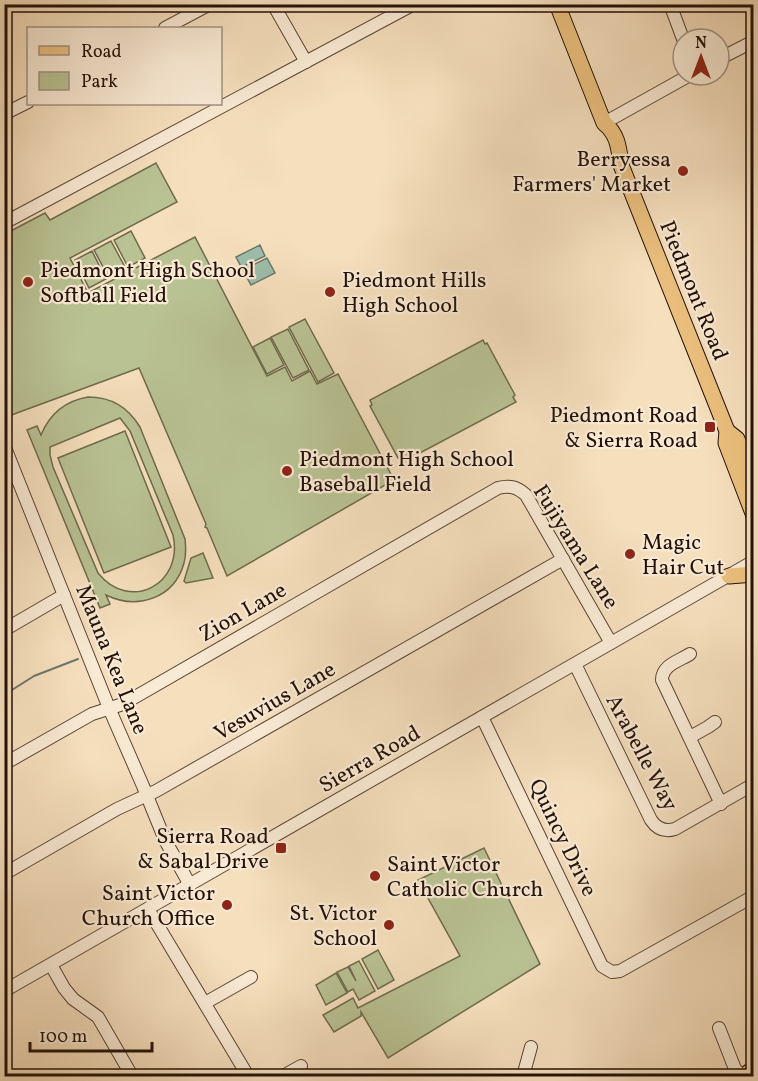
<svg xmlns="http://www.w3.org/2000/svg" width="758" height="1081" viewBox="0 0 758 1081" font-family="Vollkorn,serif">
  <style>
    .green { fill: #b9c293; stroke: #6e6a4e; stroke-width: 1.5; fill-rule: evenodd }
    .water { fill: #9dbdac; stroke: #6c786a; stroke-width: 1.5 }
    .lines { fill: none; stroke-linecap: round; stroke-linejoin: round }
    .stream { stroke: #6c786a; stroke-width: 2 }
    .minor-casing { stroke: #584435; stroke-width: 14 }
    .major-casing { stroke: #231108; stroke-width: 17 }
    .minor { stroke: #f9ead4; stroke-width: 12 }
    .major { stroke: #ebc07e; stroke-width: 15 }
    .poi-dot { fill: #8f2418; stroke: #f9ead4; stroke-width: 2 }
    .labels { text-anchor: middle; stroke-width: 4.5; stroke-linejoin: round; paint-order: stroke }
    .poi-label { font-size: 22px; fill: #231108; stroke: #f9ead4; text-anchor: end }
    .street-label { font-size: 22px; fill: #231108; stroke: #f9ead4 }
  </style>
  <rect width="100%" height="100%" fill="#f6dfbd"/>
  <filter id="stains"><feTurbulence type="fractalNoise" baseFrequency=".00333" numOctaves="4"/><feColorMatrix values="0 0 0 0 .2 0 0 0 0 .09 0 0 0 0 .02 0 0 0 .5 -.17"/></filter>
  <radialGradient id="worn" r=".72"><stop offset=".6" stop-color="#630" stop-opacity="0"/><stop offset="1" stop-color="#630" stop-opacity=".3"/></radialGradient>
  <g class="green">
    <path d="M156,163L177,202L70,258L88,293L195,237L267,376L285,367L292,381L310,371L317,384L338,374L394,480L227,576L207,528L205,527L206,524L139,368L6,417L5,414V234L45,213L50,220Z"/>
    <path d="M131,231L145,258L128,267L114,240Z"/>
    <path d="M111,241L126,269L109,278L94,250Z"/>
    <path d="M92,251L106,279L89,288L75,260Z"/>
    <path d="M305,319L334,373L318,382L289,327Z"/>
    <path d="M288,329L309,370L293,378L271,337Z"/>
    <path d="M270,338L284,365L267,374L253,347Z"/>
    <path d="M483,340L485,344L487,343L515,395L513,397L516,402L403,462L401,457L398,458L370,406L372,405L370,400Z"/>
    <path d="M88,397C112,397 128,407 140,427L185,539C186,548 186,556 184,563C174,599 137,610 106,595L110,604L100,608L27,430L37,426L41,435C50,413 65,401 88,397ZM120,418L130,431L173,535C184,584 130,613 98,573L53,467L50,455V447Z"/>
    <path d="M125,431L171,547L104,573L58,458Z"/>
    <path d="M203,553L213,578L186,583L184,581L191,558Z"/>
    <path d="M484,848L540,964L388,1058L361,1012V1016L334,1032L323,1015L353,998L358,1008L460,956L418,880Z"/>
    <path d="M378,950L394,980L378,989L362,959Z"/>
    <path d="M359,961L375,991L359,1000L353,989L348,992L337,972L348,967L356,981L349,966Z"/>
    <path d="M336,973L347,993L326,1005L316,985Z"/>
  </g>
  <path class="water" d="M260,245L265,256L246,265L247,268L267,258L275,273L251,285L236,257Z"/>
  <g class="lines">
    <path class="stream" d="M4,695L34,676L78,659"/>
    <g class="minor-casing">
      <g id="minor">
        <path d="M273,4L306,62"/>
        <path d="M670,4L683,39"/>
        <path d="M4,5L6,4"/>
        <path d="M165,28L210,4"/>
        <path d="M719,59L754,41"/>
        <path d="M4,114L28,102"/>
        <path d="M604,123L690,75"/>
        <path d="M4,223L414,4"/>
        <path d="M4,445L109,708L143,786L165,840L190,885"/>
        <path d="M4,630L64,595"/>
        <path d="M690,654C679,661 662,665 662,680L721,804"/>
        <path d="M575,664L651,820C657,829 665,832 675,829L754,784"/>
        <path d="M482,717L602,966L612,972L620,971L754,896"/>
        <path d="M690,737L708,727L715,722"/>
        <path d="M4,764L92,714L123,704L498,488C510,485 517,487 526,495L611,643"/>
        <path d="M4,874L117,809L156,791L563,559"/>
        <path d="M148,909L248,1076"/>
        <path d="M51,965L64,988L73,999L98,1017L132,1076"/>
        <path d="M4,991L754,561"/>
        <path d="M205,1003L251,977"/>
        <path d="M719,1028L735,1069L742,1076"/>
        <path d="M283,1076L301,1066"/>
        <path d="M523,1076L531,1047"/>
      </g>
    </g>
    <g class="major-casing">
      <g id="major">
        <path d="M557,4L604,123C618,134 619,149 621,165L727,431L726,443L754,516"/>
        <path d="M727,431L737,439L754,480"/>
        <path d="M729,576L754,574"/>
        <path d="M744,1076L754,1068"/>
      </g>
    </g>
    <use href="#minor" class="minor"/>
    <use href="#major" class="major"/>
  </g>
  <g class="poi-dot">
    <circle cx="683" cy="171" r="6"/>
    <circle cx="28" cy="282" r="6"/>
    <circle cx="330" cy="292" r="6"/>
    <rect x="704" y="421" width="12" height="12" rx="3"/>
    <circle cx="287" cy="471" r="6"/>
    <circle cx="630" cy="554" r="6"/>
    <rect x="275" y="842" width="12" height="12" rx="3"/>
    <circle cx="375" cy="876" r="6"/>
    <circle cx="227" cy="905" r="6"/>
    <circle cx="389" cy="925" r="6"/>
  </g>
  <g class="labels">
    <g class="poi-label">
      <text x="671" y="166">Berryessa<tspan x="671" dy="25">Farmers' Market</tspan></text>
      <text x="40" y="277" text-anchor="start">Piedmont High School<tspan x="40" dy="25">Softball Field</tspan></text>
      <text x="342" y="287" text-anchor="start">Piedmont Hills<tspan x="342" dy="25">High School</tspan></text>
      <text x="698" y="422">Piedmont Road<tspan x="698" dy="25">&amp; Sierra Road</tspan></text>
      <text x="299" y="466" text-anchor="start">Piedmont High School<tspan x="299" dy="25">Baseball Field</tspan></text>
      <text x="642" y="549" text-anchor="start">Magic<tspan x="642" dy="25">Hair Cut</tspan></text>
      <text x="269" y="843">Sierra Road<tspan x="269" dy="25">&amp; Sabal Drive</tspan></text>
      <text x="387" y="871" text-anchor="start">Saint Victor<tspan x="387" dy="25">Catholic Church</tspan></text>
      <text x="215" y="900">Saint Victor<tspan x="215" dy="25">Church Office</tspan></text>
      <text x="377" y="920">St. Victor<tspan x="377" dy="25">School</tspan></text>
    </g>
    <g class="street-label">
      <text transform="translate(695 290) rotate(68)" y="8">Piedmont Road</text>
      <text transform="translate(577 546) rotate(58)" y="8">Fujiyama Lane</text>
      <text transform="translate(242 611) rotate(-30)" y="8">Zion Lane</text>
      <text transform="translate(113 659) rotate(68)" y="8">Mauna Kea Lane</text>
      <text transform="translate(274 700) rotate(-30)" y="8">Vesuvius Lane</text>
      <text transform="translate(643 752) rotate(62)" y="8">Arabelle Way</text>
      <text transform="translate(369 758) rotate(-30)" y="8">Sierra Road</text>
      <text transform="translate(564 837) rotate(64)" y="8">Quincy Drive</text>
    </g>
  </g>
  <rect width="758" height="1081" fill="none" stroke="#f6dfbd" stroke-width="24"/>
  <rect x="6" y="6" width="746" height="1069" fill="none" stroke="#231108" stroke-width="3"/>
  <rect x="12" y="12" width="734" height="1057" fill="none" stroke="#231108" stroke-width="1.5"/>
  <rect x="27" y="27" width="195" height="78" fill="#f9ead4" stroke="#a39382" stroke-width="1.5"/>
  <rect x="39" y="46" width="30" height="9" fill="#ebc07e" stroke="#a39382" stroke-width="1.5"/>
  <text x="81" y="57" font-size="18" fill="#231108">Road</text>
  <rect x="39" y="72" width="30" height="18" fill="#b9c293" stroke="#a39382" stroke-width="1.5"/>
  <text x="81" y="87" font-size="18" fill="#231108">Park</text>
  <g transform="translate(701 57)"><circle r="28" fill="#f9ead4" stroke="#a39382" stroke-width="1.5"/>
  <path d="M0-4.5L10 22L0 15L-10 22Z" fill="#8f2418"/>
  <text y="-9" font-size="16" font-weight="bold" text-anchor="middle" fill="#231108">N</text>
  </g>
  <path d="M30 1042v9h122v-9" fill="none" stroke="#231108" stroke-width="3"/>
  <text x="39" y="1042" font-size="18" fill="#231108" stroke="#f9ead4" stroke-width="4.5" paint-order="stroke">100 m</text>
  <rect width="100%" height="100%" filter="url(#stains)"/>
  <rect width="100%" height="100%" fill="url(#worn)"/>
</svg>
